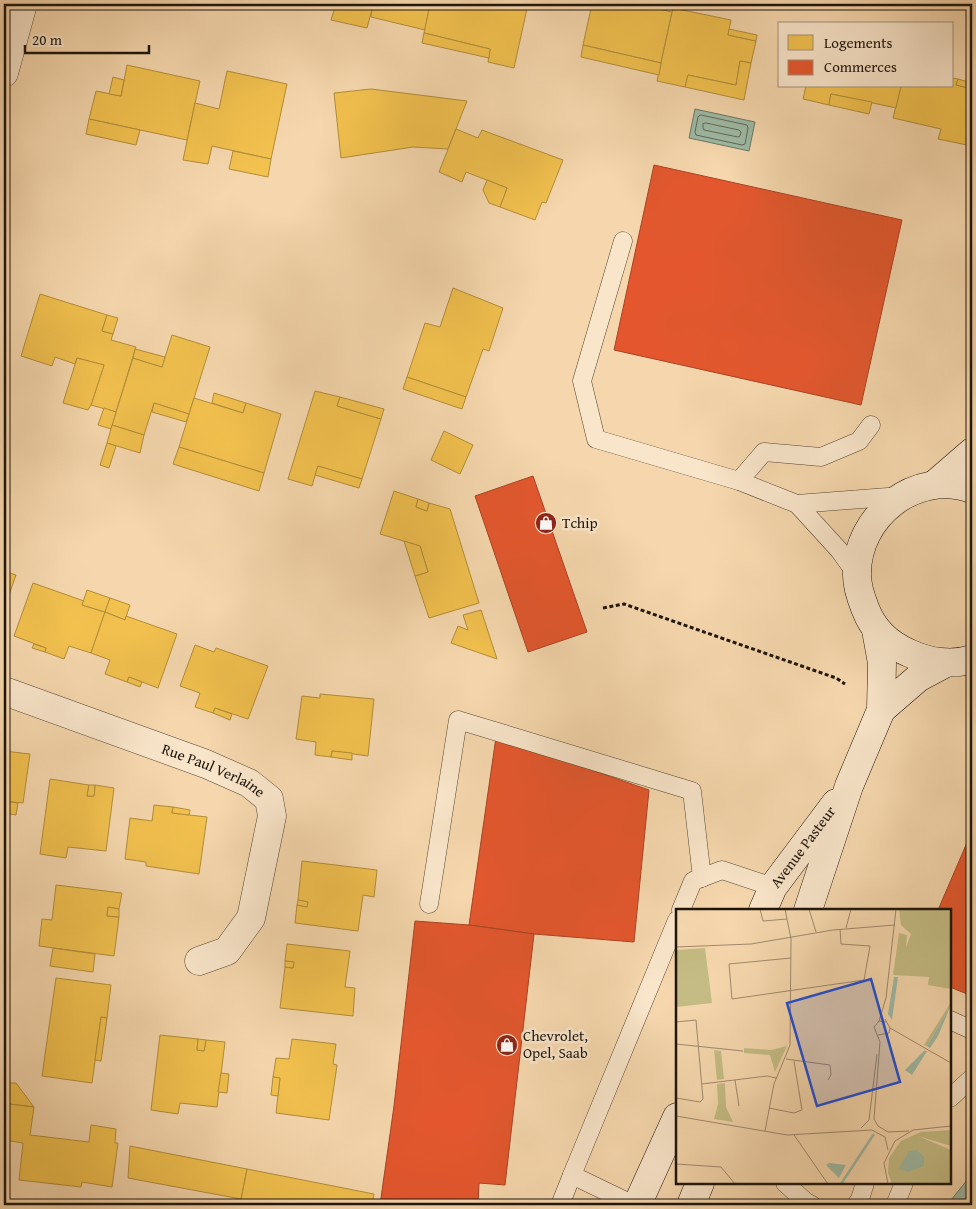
<svg xmlns="http://www.w3.org/2000/svg" width="976" height="1209" viewBox="0 0 976 1209" font-family="'Gentium Book Plus',serif">
  <style>
    .water { fill: #9ebaa5; stroke: #6b7868 }
    .homes { fill: #f2c14e; stroke: #b28d3a }
    .shops { fill: #e4572e; stroke: #a94324 }
    .lines { fill: none; stroke-linecap: round; stroke-linejoin: round }
    .shore { stroke: #5e6858; stroke-width: 1 }
    .service-casing { stroke: #544634; stroke-width: 19 }
    .minor-casing { stroke: #544634; stroke-width: 29 }
    .secondary-casing { stroke: #1e150c; stroke-width: 29 }
    .path { stroke: #1e150c; stroke-width: 3; stroke-dasharray: 4 2.5; stroke-linecap: butt }
    .service { stroke: #f9e5ca; stroke-width: 18 }
    .minor { stroke: #f9e5ca; stroke-width: 28 }
    .secondary { stroke: #f9e5ca; stroke-width: 28 }
    .labels { text-anchor: middle; stroke-width: 5; stroke-linejoin: round; paint-order: stroke }
    .poi-label { font-size: 15px; fill: #1e150c; stroke: #f9e5ca; text-anchor: start }
    .street-label { font-size: 15px; fill: #1e150c; stroke: #f9e5ca }
    .inset-river { fill: none; stroke: #9ebaa5; stroke-width: 2.5 }
    .inset-road { fill: none; stroke: #a0896d; stroke-width: 1 }
    .view { fill: #1d4ed8; fill-opacity: 0.15; stroke: #1d4ed8; stroke-width: 2.5 }
    .inset-edge { fill: none; stroke: #1e150c; stroke-width: 2.5 }
  </style>
  <rect width="100%" height="100%" fill="#f6d7ad"/>
  <filter id="stains"><feTurbulence type="fractalNoise" baseFrequency=".004" numOctaves="4"/><feColorMatrix values="0 0 0 0 .2 0 0 0 0 .09 0 0 0 0 .02 0 0 0 .5 -.17"/></filter>
  <radialGradient id="worn" r=".72"><stop offset=".6" stop-color="#630" stop-opacity="0"/><stop offset="1" stop-color="#630" stop-opacity=".3"/></radialGradient>
  <g class="water">
    <path d="M695,109L755,122L749,151L689,138Z"/>
    <path d="M972,1174V1205H947Z"/>
  </g>
  <g class="homes">
    <path d="M336,4H346L372,9L367,28L331,20Z"/>
    <path d="M346,4H430L425,30L371,17L372,9Z"/>
    <path d="M430,4H528L514,68L488,62L490,49L424,33Z"/>
    <path d="M592,4H637L672,12L661,63L583,45Z"/>
    <path d="M673,8L731,20L728,35L756,41L751,63L740,61L736,85L688,75L685,87L657,81Z"/>
    <path d="M729,29L757,35L756,41L728,35Z"/>
    <path d="M424,33L490,49L489,58L422,43Z"/>
    <path d="M583,45L661,63L659,75L581,57Z"/>
    <path d="M740,61L751,63L744,100L685,87L688,75L736,85Z"/>
    <path d="M127,65L200,81L187,140L89,119L96,91L121,96Z"/>
    <path d="M227,71L287,84L271,159L212,146L208,164L183,160L195,103L219,109Z"/>
    <path d="M113,77L124,80L121,96L109,94Z"/>
    <path d="M952,78L958,79L956,85L972,89V136L969,135L967,145L938,139L941,129L893,118L901,86H952Z"/>
    <path d="M958,79L972,83V89L956,85Z"/>
    <path d="M806,86H901L896,108L831,94L829,105L803,99Z"/>
    <path d="M371,89L467,101L448,149L413,147L341,158L334,93Z"/>
    <path d="M831,94L872,102L869,114L829,105Z"/>
    <path d="M89,119L140,130L136,145L86,134Z"/>
    <path d="M456,129L478,138L482,130L563,160L546,203L542,202L535,220L500,207L507,188L466,172L462,182L439,172Z"/>
    <path d="M969,135L972,136V147L967,145Z"/>
    <path d="M233,151L271,159L268,177L229,169Z"/>
    <path d="M487,180L507,188L500,207L489,203L483,190Z"/>
    <path d="M453,288L503,308L489,351L483,349L466,397L407,377L425,323L440,327Z"/>
    <path d="M40,294L107,315L102,331L113,334L111,340L136,347L116,412L91,405L104,365L77,358L75,364L55,357L52,366L21,356Z"/>
    <path d="M107,315L118,318L113,334L102,331Z"/>
    <path d="M172,335L210,347L189,414L154,403L144,435L112,425L133,358L162,367Z"/>
    <path d="M135,349L165,357L162,367L133,358Z"/>
    <path d="M77,358L104,365L91,405L88,410L63,403Z"/>
    <path d="M407,377L466,397L462,409L403,389Z"/>
    <path d="M315,391L340,397L337,406L381,419L362,479L318,466L312,486L288,479Z"/>
    <path d="M214,393L246,403L243,413L212,403Z"/>
    <path d="M340,397L384,409L381,419L337,406Z"/>
    <path d="M194,398L243,413L246,403L281,414L264,473L179,447Z"/>
    <path d="M154,403L189,414L186,422L152,412Z"/>
    <path d="M104,408L116,412L111,429L98,425Z"/>
    <path d="M112,425L144,435L140,453L107,443Z"/>
    <path d="M444,431L473,445L460,474L431,460Z"/>
    <path d="M107,443L116,446L109,468L100,465Z"/>
    <path d="M179,447L264,473L259,491L173,464Z"/>
    <path d="M318,466L362,479L359,488L315,475Z"/>
    <path d="M394,491L418,499L416,507L427,511L429,503L450,509L479,603L429,618L415,576L428,572L420,546L380,534Z"/>
    <path d="M418,499L429,503L427,511L416,507Z"/>
    <path d="M404,541L420,546L428,572L415,576Z"/>
    <path d="M4,571L16,575L4,609Z"/>
    <path d="M33,583L84,601L82,605L105,612L91,653L69,646L64,659L45,652L46,648L14,636Z"/>
    <path d="M87,590L110,598L105,612L82,605Z"/>
    <path d="M110,598L130,605L125,620L105,612Z"/>
    <path d="M481,610L497,659L451,643L458,626L468,630L463,615Z"/>
    <path d="M105,612L125,620L126,616L177,634L158,688L129,677L127,682L105,674L110,660L91,653Z"/>
    <path d="M34,644L46,648L45,652L32,648Z"/>
    <path d="M195,645L214,652L216,648L268,666L248,719L215,708L213,713L195,707L200,693L180,686Z"/>
    <path d="M129,677L142,682L140,687L127,682Z"/>
    <path d="M320,694L374,699L368,756L332,751L331,757L315,755L316,742L296,739L302,696L320,698Z"/>
    <path d="M215,708L232,714L230,720L213,713Z"/>
    <path d="M4,751L30,754L23,803L4,801Z"/>
    <path d="M332,751L352,753V760L331,757Z"/>
    <path d="M50,779L89,785L87,796H94L95,785L114,788L106,851L68,847L66,858L40,854Z"/>
    <path d="M89,785H95L94,796H87Z"/>
    <path d="M4,801L18,803L16,815L4,813Z"/>
    <path d="M154,805L173,807L172,813L207,817L199,874L146,866V862L125,859L130,818L152,821Z"/>
    <path d="M173,807L190,810L189,815L172,813Z"/>
    <path d="M302,861L377,870L374,897L363,895L358,931L295,923L297,905L307,907L308,902L298,900Z"/>
    <path d="M56,885L122,893L119,909L108,907L107,916L119,917L114,956L39,946L42,919L52,920Z"/>
    <path d="M298,900L308,902L307,907L297,905Z"/>
    <path d="M108,907L119,909V917L107,916Z"/>
    <path d="M287,944L350,951L345,987L355,988L353,1016L280,1008L285,967L293,968L294,962L285,961Z"/>
    <path d="M53,948L95,954L93,972L50,966Z"/>
    <path d="M285,961L294,962L293,968L285,967Z"/>
    <path d="M56,978L111,985L107,1018L101,1017L92,1083L42,1076Z"/>
    <path d="M101,1017L107,1018L101,1061L95,1060Z"/>
    <path d="M160,1035L198,1039L197,1050L204,1051L206,1040L225,1042L217,1107L180,1103L178,1114L151,1110Z"/>
    <path d="M198,1039L206,1040L204,1051L197,1050Z"/>
    <path d="M292,1039L336,1044L333,1064L337,1065L329,1120L276,1113L280,1078L273,1077L276,1058L289,1059Z"/>
    <path d="M221,1073L229,1074L227,1093L218,1092Z"/>
    <path d="M273,1077L280,1078L278,1096L271,1095Z"/>
    <path d="M7,1083H16L34,1107L9,1104Z"/>
    <path d="M9,1104L34,1107L30,1135L89,1142L91,1125L116,1129L115,1143H118L112,1187L82,1182L81,1187L19,1180L23,1143L4,1140Z"/>
    <path d="M130,1146L247,1169L241,1199L128,1178Z"/>
    <path d="M247,1169L374,1194L372,1205H240Z"/>
  </g>
  <g class="shops">
    <path d="M654,165L902,220L861,405L614,350Z"/>
    <path d="M533,476L587,632L528,652L475,496Z"/>
    <path d="M496,737L649,790L634,942L534,934L469,925Z"/>
    <path d="M972,831V996L950,987V910H938Z"/>
    <path d="M415,921L469,925L534,934L505,1185L479,1183L478,1205H380L394,1106Z"/>
  </g>
  <g class="lines">
    <g class="shore">
      <path d="M701,115L747,125L748,128L745,144L742,145L696,135L695,132L698,117Z"/>
      <path d="M706,123L739,130L741,132L740,136L738,137L704,130L703,128V124Z"/>
    </g>
    <g class="service-casing">
      <g id="service">
        <path d="M623,241L582,381L596,439L739,481L797,504L839,550L857,575"/>
        <path d="M739,481L764,452L821,457L859,441L871,425"/>
        <path d="M797,504L901,496"/>
        <path d="M429,904L458,720L692,791L702,878"/>
        <path d="M681,910L693,881L722,870L773,887"/>
        <path d="M950,1020L972,1030"/>
        <path d="M950,1098L972,1078"/>
        <path d="M785,1183L806,1202L812,1205"/>
        <path d="M560,1205L572,1175"/>
        <path d="M634,1205L572,1175L677,920"/>
        <path d="M856,1205L860,1199L865,1183"/>
        <path d="M895,1205L904,1183"/>
      </g>
    </g>
    <g class="minor-casing">
      <g id="minor">
        <path d="M4,73L23,4"/>
        <path id="s1" d="M4,691L206,764L249,783L269,799L272,816L251,918L227,951L199,961"/>
      </g>
    </g>
    <g class="secondary-casing">
      <g id="secondary">
        <path d="M935,484L972,452"/>
        <path d="M972,489C916,469 856,516 857,575C857,586 861,598 865,608C873,630 888,644 909,653C928,662 952,666 972,659"/>
        <path d="M881,710L918,678L946,663"/>
        <path id="s2" d="M763,910L773,887L836,803"/>
        <path d="M808,910L849,786L881,710L882,663L876,630"/>
        <path d="M637,1205L677,1117"/>
        <path d="M691,1205L700,1183"/>
      </g>
    </g>
    <path class="path" d="M603,608L624,604L836,678L845,684"/>
    <use href="#service" class="service"/>
    <use href="#minor" class="minor"/>
    <use href="#secondary" class="secondary"/>
  </g>
  <defs>
    <g id="shop-disc" transform="scale(1.125)"><circle r="9.5" fill="#8f2418" stroke="#f9e5ca"/><path d="M-5-2.5h2.3a2.7 3.5 0 0 1 5.4 0H5L5.5 6h-11ZM-1.5-2.5h3a1.5 2.3 0 0 0-3 0Z" fill="#fff"/></g>
  </defs>
  <g fill-rule="evenodd">
    <use href="#shop-disc" x="546" y="523"/>
    <use href="#shop-disc" x="507" y="1045"/>
  </g>
  <g class="labels">
    <g class="poi-label">
      <text x="562" y="528">Tchip</text>
      <text x="523" y="1041">Chevrolet,<tspan x="523" dy="17">Opel, Saab</tspan></text>
    </g>
    <g class="street-label">
      <text dy="5" stroke="none"><textPath href="#s1" startOffset="224">Rue Paul Verlaine</textPath></text>
      <text dy="5" stroke="none"><textPath href="#s2" startOffset="75">Avenue Pasteur</textPath></text>
    </g>
  </g>
  <g transform="translate(676 909)">
    <rect width="275" height="275" fill="#f6d7ad"/>
    <path d="M223,0H275V80L252,76L253,68L217,66L223,24L231,26L230,38L235,25L225,16ZM29,39L36,94L0,98V41ZM275,93V96L251,137L248,136ZM111,137L99,163L94,146L68,144V139L95,141ZM38,141L45,142L48,170L41,171ZM49,174L50,198L57,213L38,210L42,195L41,175ZM275,221V237L242,227L275,241V275H216L212,264L213,249L225,232L245,223Z" fill="#c4bc84"/>
    <path d="M218,68H222L216,111L212,105ZM275,96L262,127L254,139L251,137ZM248,142H251L236,166L229,161ZM241,241L248,248V257L232,263L223,260L233,242ZM153,254L170,256L163,269L150,256Z" fill="#9ebaa5"/>
    <path class="inset-river" d="M165,275L198,225"/>
    <path class="inset-road" d="M84,0L87,12L111,10M133,0L140,23M170,19L175,0M0,38L75,35L157,21L219,16M115,49L53,55L56,90L188,71L194,37L165,35L164,20M203,112L210,89L220,0M0,113L20,111L27,190L24,193L0,189M210,113L203,112L198,118L204,133L198,210L202,217L212,223L233,222M214,119L275,154M202,126L213,124L214,119L209,110M0,135L67,142M110,150L154,156L155,166L152,171M59,171L63,197M26,175L91,167L100,169M93,199L118,204L126,201L118,152M0,207L111,226L196,221L209,228L212,241M185,219L193,211L201,145M89,222L98,175L114,136L115,30L109,0M118,226L152,275M0,255L45,258L59,275M212,275L208,254L219,232L237,221L275,217"/>
    <path class="view" d="M195,70L224,173L141,197L111,94Z"/>
    <rect width="275" height="275" class="inset-edge"/>
  </g>
  <rect width="976" height="1209" fill="none" stroke="#f6d7ad" stroke-width="20"/>
  <rect x="5" y="5" width="966" height="1199" fill="none" stroke="#1e150c" stroke-width="2.5"/>
  <rect x="10" y="10" width="956" height="1189" fill="none" stroke="#1e150c"/>
  <rect x="778" y="22" width="175" height="65" fill="#f9e5ca" stroke="#a1927e"/>
  <rect x="788" y="35" width="25" height="15" fill="#f2c14e" stroke="#a1927e"/>
  <text x="824" y="48" font-size="15" fill="#1e150c">Logements</text>
  <rect x="788" y="60" width="25" height="15" fill="#e4572e" stroke="#a1927e"/>
  <text x="824" y="72" font-size="15" fill="#1e150c">Commerces</text>
  <path d="M25 45v8h124v-8" fill="none" stroke="#1e150c" stroke-width="2.5"/>
  <text x="32" y="45" font-size="15" fill="#1e150c" stroke="#f9e5ca" stroke-width="4" paint-order="stroke">20 m</text>
  <rect width="100%" height="100%" filter="url(#stains)"/>
  <rect width="100%" height="100%" fill="url(#worn)"/>
</svg>
